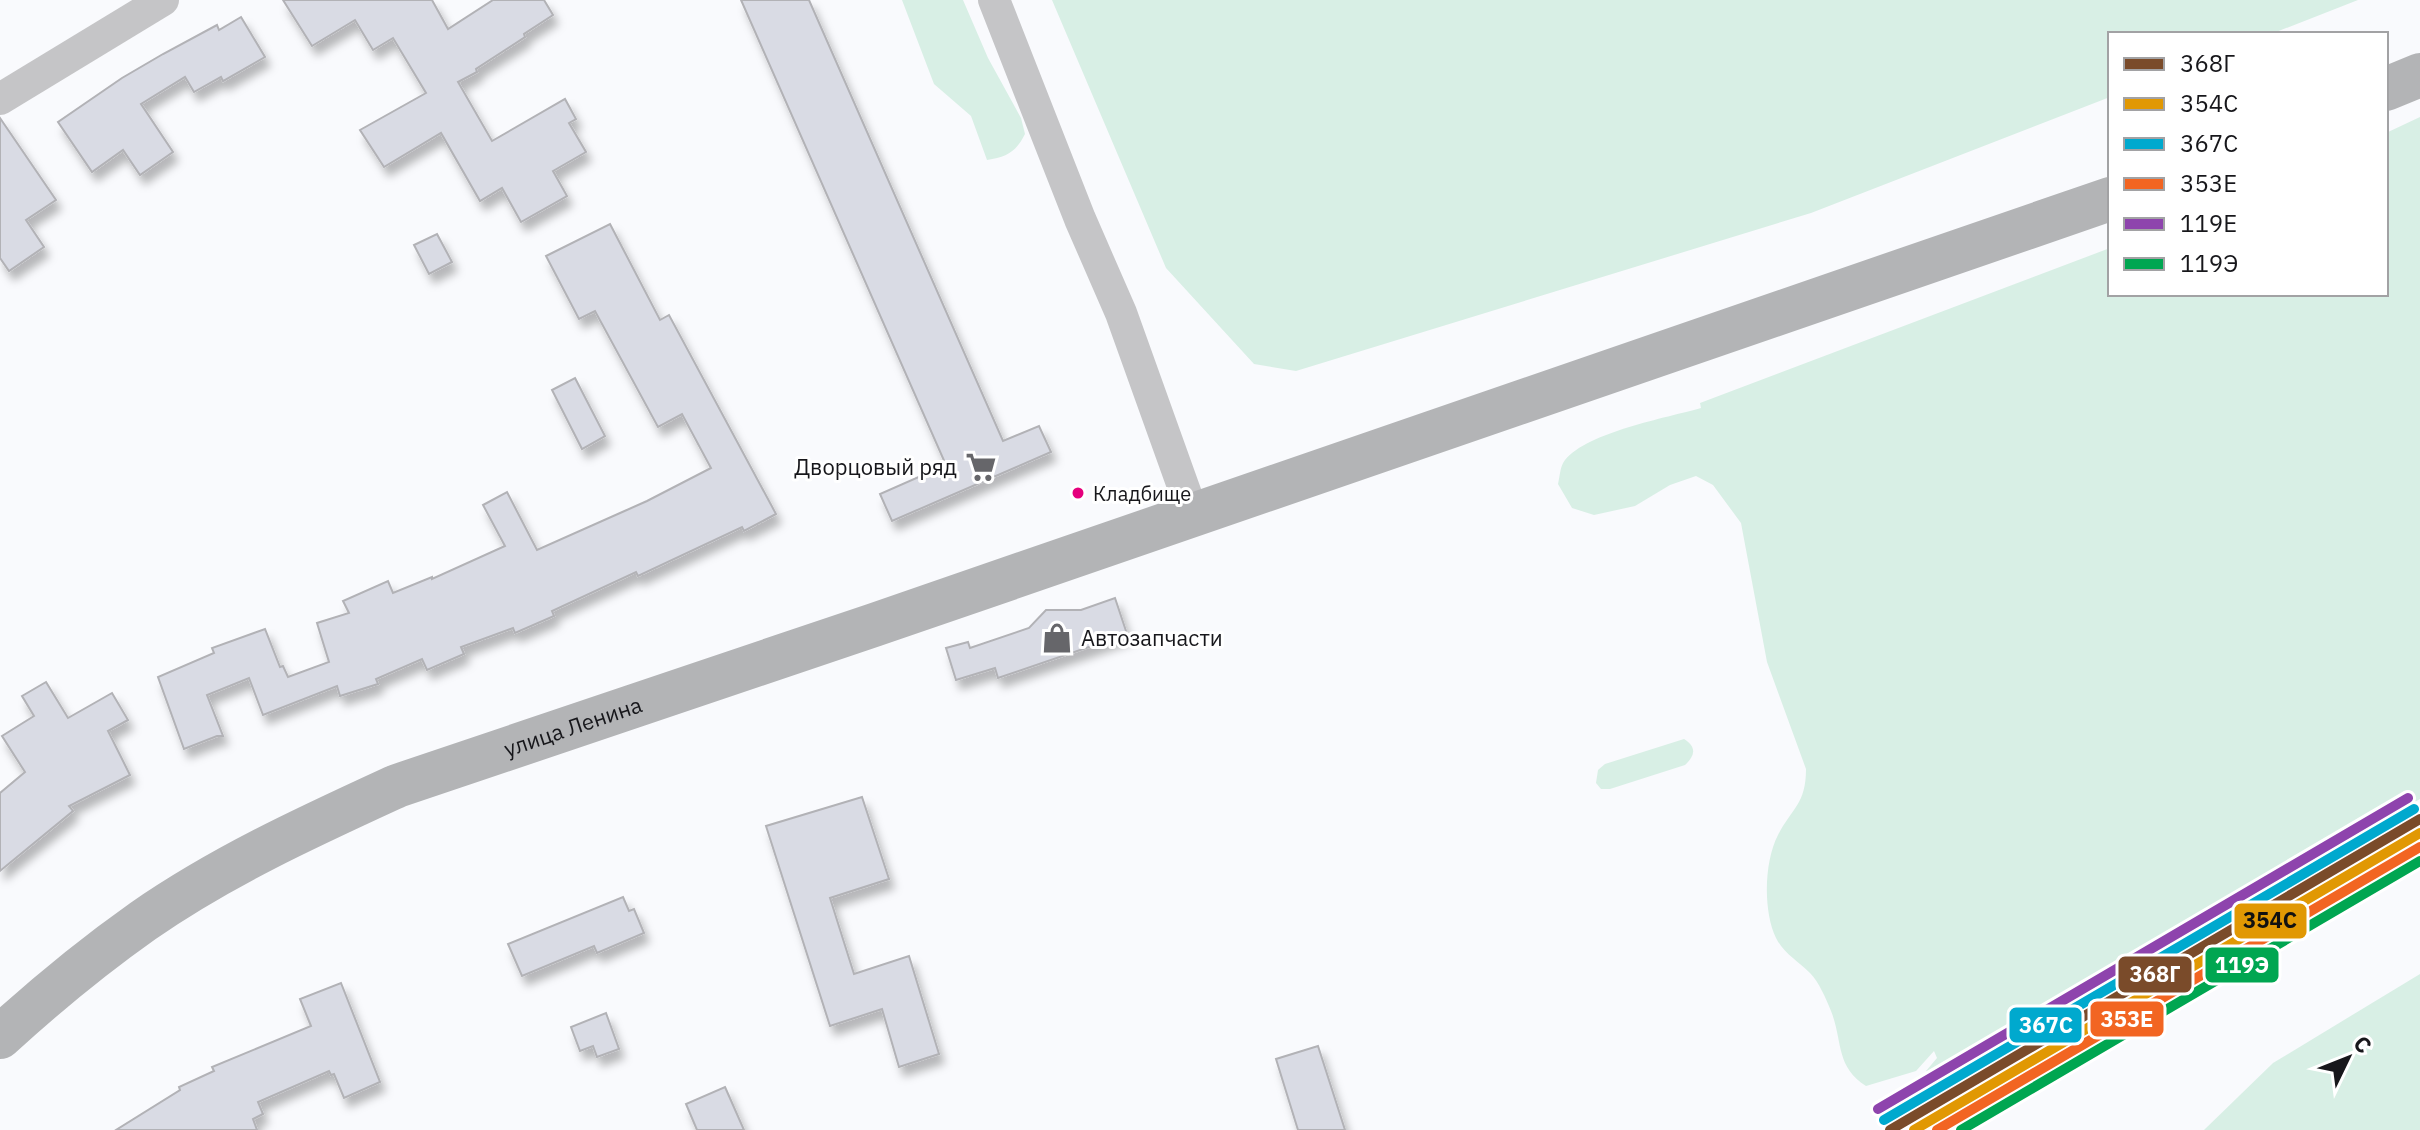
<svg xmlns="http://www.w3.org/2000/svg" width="2420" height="1130" viewBox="0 0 2420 1130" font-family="'IBM Plex Sans',sans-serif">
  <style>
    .green { fill: #d8efe5 }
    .building { fill: #d9dbe4; stroke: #b2b2b6; stroke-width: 2; filter: url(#shadow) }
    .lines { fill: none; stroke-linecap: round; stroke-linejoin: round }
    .minor { stroke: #c5c5c7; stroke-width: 32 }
    .primary { stroke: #b3b4b6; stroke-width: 44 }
    .rail-1-casing { stroke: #fff; stroke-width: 16 }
    .rail-2-casing { stroke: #fff; stroke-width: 16 }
    .rail-3-casing { stroke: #fff; stroke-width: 16 }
    .rail-4-casing { stroke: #fff; stroke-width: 16 }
    .rail-5-casing { stroke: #fff; stroke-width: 16 }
    .rail-6-casing { stroke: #fff; stroke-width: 16 }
    .rail-1 { stroke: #7a4b2a; stroke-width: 10 }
    .rail-2 { stroke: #e19803; stroke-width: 10 }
    .rail-3 { stroke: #00a9ce; stroke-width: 10 }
    .rail-4 { stroke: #f26522; stroke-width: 10 }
    .rail-5 { stroke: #8e44ad; stroke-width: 10 }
    .rail-6 { stroke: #00a651; stroke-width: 10 }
    .bus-dot { fill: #e5007d; stroke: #fff; stroke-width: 3 }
    .labels { text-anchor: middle; stroke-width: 6; stroke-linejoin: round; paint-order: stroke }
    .bus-label { font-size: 20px; fill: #17171b; stroke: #fff; text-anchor: start }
    .poi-label { font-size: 22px; fill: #17171b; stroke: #fff; text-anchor: end }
    .street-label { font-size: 22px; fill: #17171b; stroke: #fff }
    .line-badge { stroke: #fff; stroke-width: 3 }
    .badge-label { font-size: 22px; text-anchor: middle; font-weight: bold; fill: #fff }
    .pale-badge-label { font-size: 22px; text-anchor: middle; font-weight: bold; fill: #111 }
  </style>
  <defs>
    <filter id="shadow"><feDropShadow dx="5" dy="9" stdDeviation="4" flood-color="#0004"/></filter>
  </defs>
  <rect width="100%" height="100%" fill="#f9fafd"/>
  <g class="green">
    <path d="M902,0H963L988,58L1021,118L1025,134C1016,152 1007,157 987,160L971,116L934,84Z"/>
    <path d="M1052,0H2358L2271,34H2110V97L1811,213L1296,371L1254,364L1166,268Z"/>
    <path d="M2420,117V799L1939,1080L1929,1078L1926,1071L1937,1058L1934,1051L1916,1071L1866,1086C1835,1066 1843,1041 1831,1011C1826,999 1819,982 1810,973C1798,961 1784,954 1776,938C1763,911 1764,862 1778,835C1792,808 1806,804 1806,769L1767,662L1741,523L1713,485L1696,476L1670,485L1635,506L1594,515L1572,508L1558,484C1560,476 1560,466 1565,460C1588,432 1666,418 1701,408L1700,403L2110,248V294H2386V133Z"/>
    <path d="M1684,739C1697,747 1695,756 1685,765L1610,789H1601L1596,783L1598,770L1605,764Z"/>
    <path d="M2420,974V1130H2204L2273,1063Z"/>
  </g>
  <g class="building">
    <path d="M283,0H432L448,29L493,0H544L553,15L524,34L525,37L476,69L477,72L458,82L492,141L565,99L576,119L569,123L586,152L553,171L567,196L521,222L502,188L480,201L441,133L384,167L360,130L426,93L393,38L373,50L355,20L312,46Z"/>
    <path d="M741,0H809L1003,441L1039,426L1051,452L892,521L880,494L946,465Z"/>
    <path d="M241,17L265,57L223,81L221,77L194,92L185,77L141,104L173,152L140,175L123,150L92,172L58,122L122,78L163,54L217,25L219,30Z"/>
    <path d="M0,118L56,200L26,220L44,247L9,271L0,258Z"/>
    <path d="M610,224L660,320L669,315L776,514L744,531L742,527L638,576L636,572L552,611L554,616L515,633L513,628L461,647L464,654L427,670L422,659L376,679L378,684L340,696L337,686L263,715L249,678L207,695L223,736H217L184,749L158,677L214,653L212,648L265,629L280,667L283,666L288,677L329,662L317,623L349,613L343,601L388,581L393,593L432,577V579L505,546L483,505L507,492L537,550L647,501L711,468L682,414L658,427L595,311L579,319L546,256Z"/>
    <path d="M437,234L452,262L429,274L414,245Z"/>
    <path d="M575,378L605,436L582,449L552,390Z"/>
    <path d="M1115,598L1127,634L998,678L995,668L956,680L946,648L968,642L970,648L1029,628L1046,610H1081Z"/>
    <path d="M46,682L68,718L112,693L128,720L108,731L130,775L69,806L73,811L0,871V793L25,772L2,736L34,716L22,696Z"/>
    <path d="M862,797L889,879L830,898L854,974L909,956L939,1054L899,1067L882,1009L830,1026L766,826Z"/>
    <path d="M623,897L629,911L634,909L644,933L597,953L594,946L522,976L508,944Z"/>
    <path d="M341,983L380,1082L344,1098L334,1074L331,1075L329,1071L258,1102L263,1114L253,1119L257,1130H116L180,1090L179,1087L214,1071L212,1067L311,1026L300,999Z"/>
    <path d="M606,1013L619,1049L597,1057L593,1046L580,1051L571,1027Z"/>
    <path d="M1318,1046L1345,1130H1298L1276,1059Z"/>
    <path d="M725,1087L744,1130H697L686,1104Z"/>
  </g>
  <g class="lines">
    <g class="minor">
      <path d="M994,0L1080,219L1121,313L1193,514"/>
      <path d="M0,99L163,0"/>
    </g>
    <g class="primary">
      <path d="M2386,89L2420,75"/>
      <path id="s1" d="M0,1037C46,995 92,957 143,921C222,866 310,826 397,786L874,625L2110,199"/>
    </g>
    <g class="rail-1-casing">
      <path id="rail-1" d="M1890,1130L2420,819"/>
    </g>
    <g class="rail-2-casing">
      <path id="rail-2" d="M1914,1130L2420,833"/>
    </g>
    <g class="rail-3-casing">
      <path id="rail-3" d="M1884,1120L2414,809"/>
    </g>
    <g class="rail-4-casing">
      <path id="rail-4" d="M1937,1130L2420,847"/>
    </g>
    <g class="rail-5-casing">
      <path id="rail-5" d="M1878,1109L2408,798"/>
    </g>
    <g class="rail-6-casing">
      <path id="rail-6" d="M1961,1130L2420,861"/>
    </g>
    <use href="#rail-1" class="rail-1"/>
    <use href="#rail-2" class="rail-2"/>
    <use href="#rail-3" class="rail-3"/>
    <use href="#rail-4" class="rail-4"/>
    <use href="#rail-5" class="rail-5"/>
    <use href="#rail-6" class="rail-6"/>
  </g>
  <defs>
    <g id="supermarket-bare" transform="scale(2.4)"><path d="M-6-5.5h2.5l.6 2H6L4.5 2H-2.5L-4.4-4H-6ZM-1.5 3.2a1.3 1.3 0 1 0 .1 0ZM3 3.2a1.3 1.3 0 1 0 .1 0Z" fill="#66666a" stroke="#fff" stroke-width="2.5" paint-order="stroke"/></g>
    <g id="shop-bare" transform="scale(2.4)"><path d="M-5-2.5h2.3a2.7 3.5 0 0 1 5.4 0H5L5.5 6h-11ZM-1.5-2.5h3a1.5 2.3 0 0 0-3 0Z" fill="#66666a" stroke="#fff" stroke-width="2.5" paint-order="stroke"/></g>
  </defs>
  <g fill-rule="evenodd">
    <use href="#supermarket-bare" x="981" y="467"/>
    <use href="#shop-bare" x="1057" y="638"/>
  </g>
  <circle class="bus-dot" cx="1078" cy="493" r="7"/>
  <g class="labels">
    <g class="bus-label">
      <text x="1093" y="501">Кладбище</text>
    </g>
    <g class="poi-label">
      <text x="957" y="475">Дворцовый ряд</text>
      <text x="1081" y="646" text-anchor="start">Автозапчасти</text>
    </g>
    <g class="street-label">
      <text dy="8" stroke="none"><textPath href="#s1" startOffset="658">улица Ленина</textPath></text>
    </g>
  </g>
  <g class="line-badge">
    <rect x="2233" y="902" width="75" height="38" rx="8" fill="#e19803"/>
    <rect x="2204" y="946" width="76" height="38" rx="8" fill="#00a651"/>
    <rect x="2117" y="955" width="76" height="39" rx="8" fill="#7a4b2a"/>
    <rect x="2089" y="1000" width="76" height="38" rx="8" fill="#f26522"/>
    <rect x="2008" y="1006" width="75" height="38" rx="8" fill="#00a9ce"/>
  </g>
  <g class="badge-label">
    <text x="2242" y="973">119Э</text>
    <text x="2155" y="982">368Г</text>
    <text x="2127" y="1027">353Е</text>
    <text x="2046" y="1033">367С</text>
  </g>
  <g class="pale-badge-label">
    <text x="2270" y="928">354С</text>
  </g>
  <rect x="2108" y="32" width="280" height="264" fill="#ffffff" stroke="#a2a2a4" stroke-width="2"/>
  <rect x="2124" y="58" width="40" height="12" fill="#7a4b2a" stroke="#a2a2a4" stroke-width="2"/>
  <text x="2180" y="72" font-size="24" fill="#17171b">368Г</text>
  <rect x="2124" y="98" width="40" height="12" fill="#e19803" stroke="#a2a2a4" stroke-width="2"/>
  <text x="2180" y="112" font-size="24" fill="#17171b">354С</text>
  <rect x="2124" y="138" width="40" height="12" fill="#00a9ce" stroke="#a2a2a4" stroke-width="2"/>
  <text x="2180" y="152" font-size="24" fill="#17171b">367С</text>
  <rect x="2124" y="178" width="40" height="12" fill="#f26522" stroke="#a2a2a4" stroke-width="2"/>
  <text x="2180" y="192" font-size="24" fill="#17171b">353Е</text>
  <rect x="2124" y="218" width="40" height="12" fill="#8e44ad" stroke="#a2a2a4" stroke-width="2"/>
  <text x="2180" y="232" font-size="24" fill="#17171b">119Е</text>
  <rect x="2124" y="258" width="40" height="12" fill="#00a651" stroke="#a2a2a4" stroke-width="2"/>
  <text x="2180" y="272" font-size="24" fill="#17171b">119Э</text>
  <g transform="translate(2348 1058) rotate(47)" stroke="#ffffff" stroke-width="6" paint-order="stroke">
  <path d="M0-6L14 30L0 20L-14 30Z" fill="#17171b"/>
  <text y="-12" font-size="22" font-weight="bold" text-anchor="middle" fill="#17171b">С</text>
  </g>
</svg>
